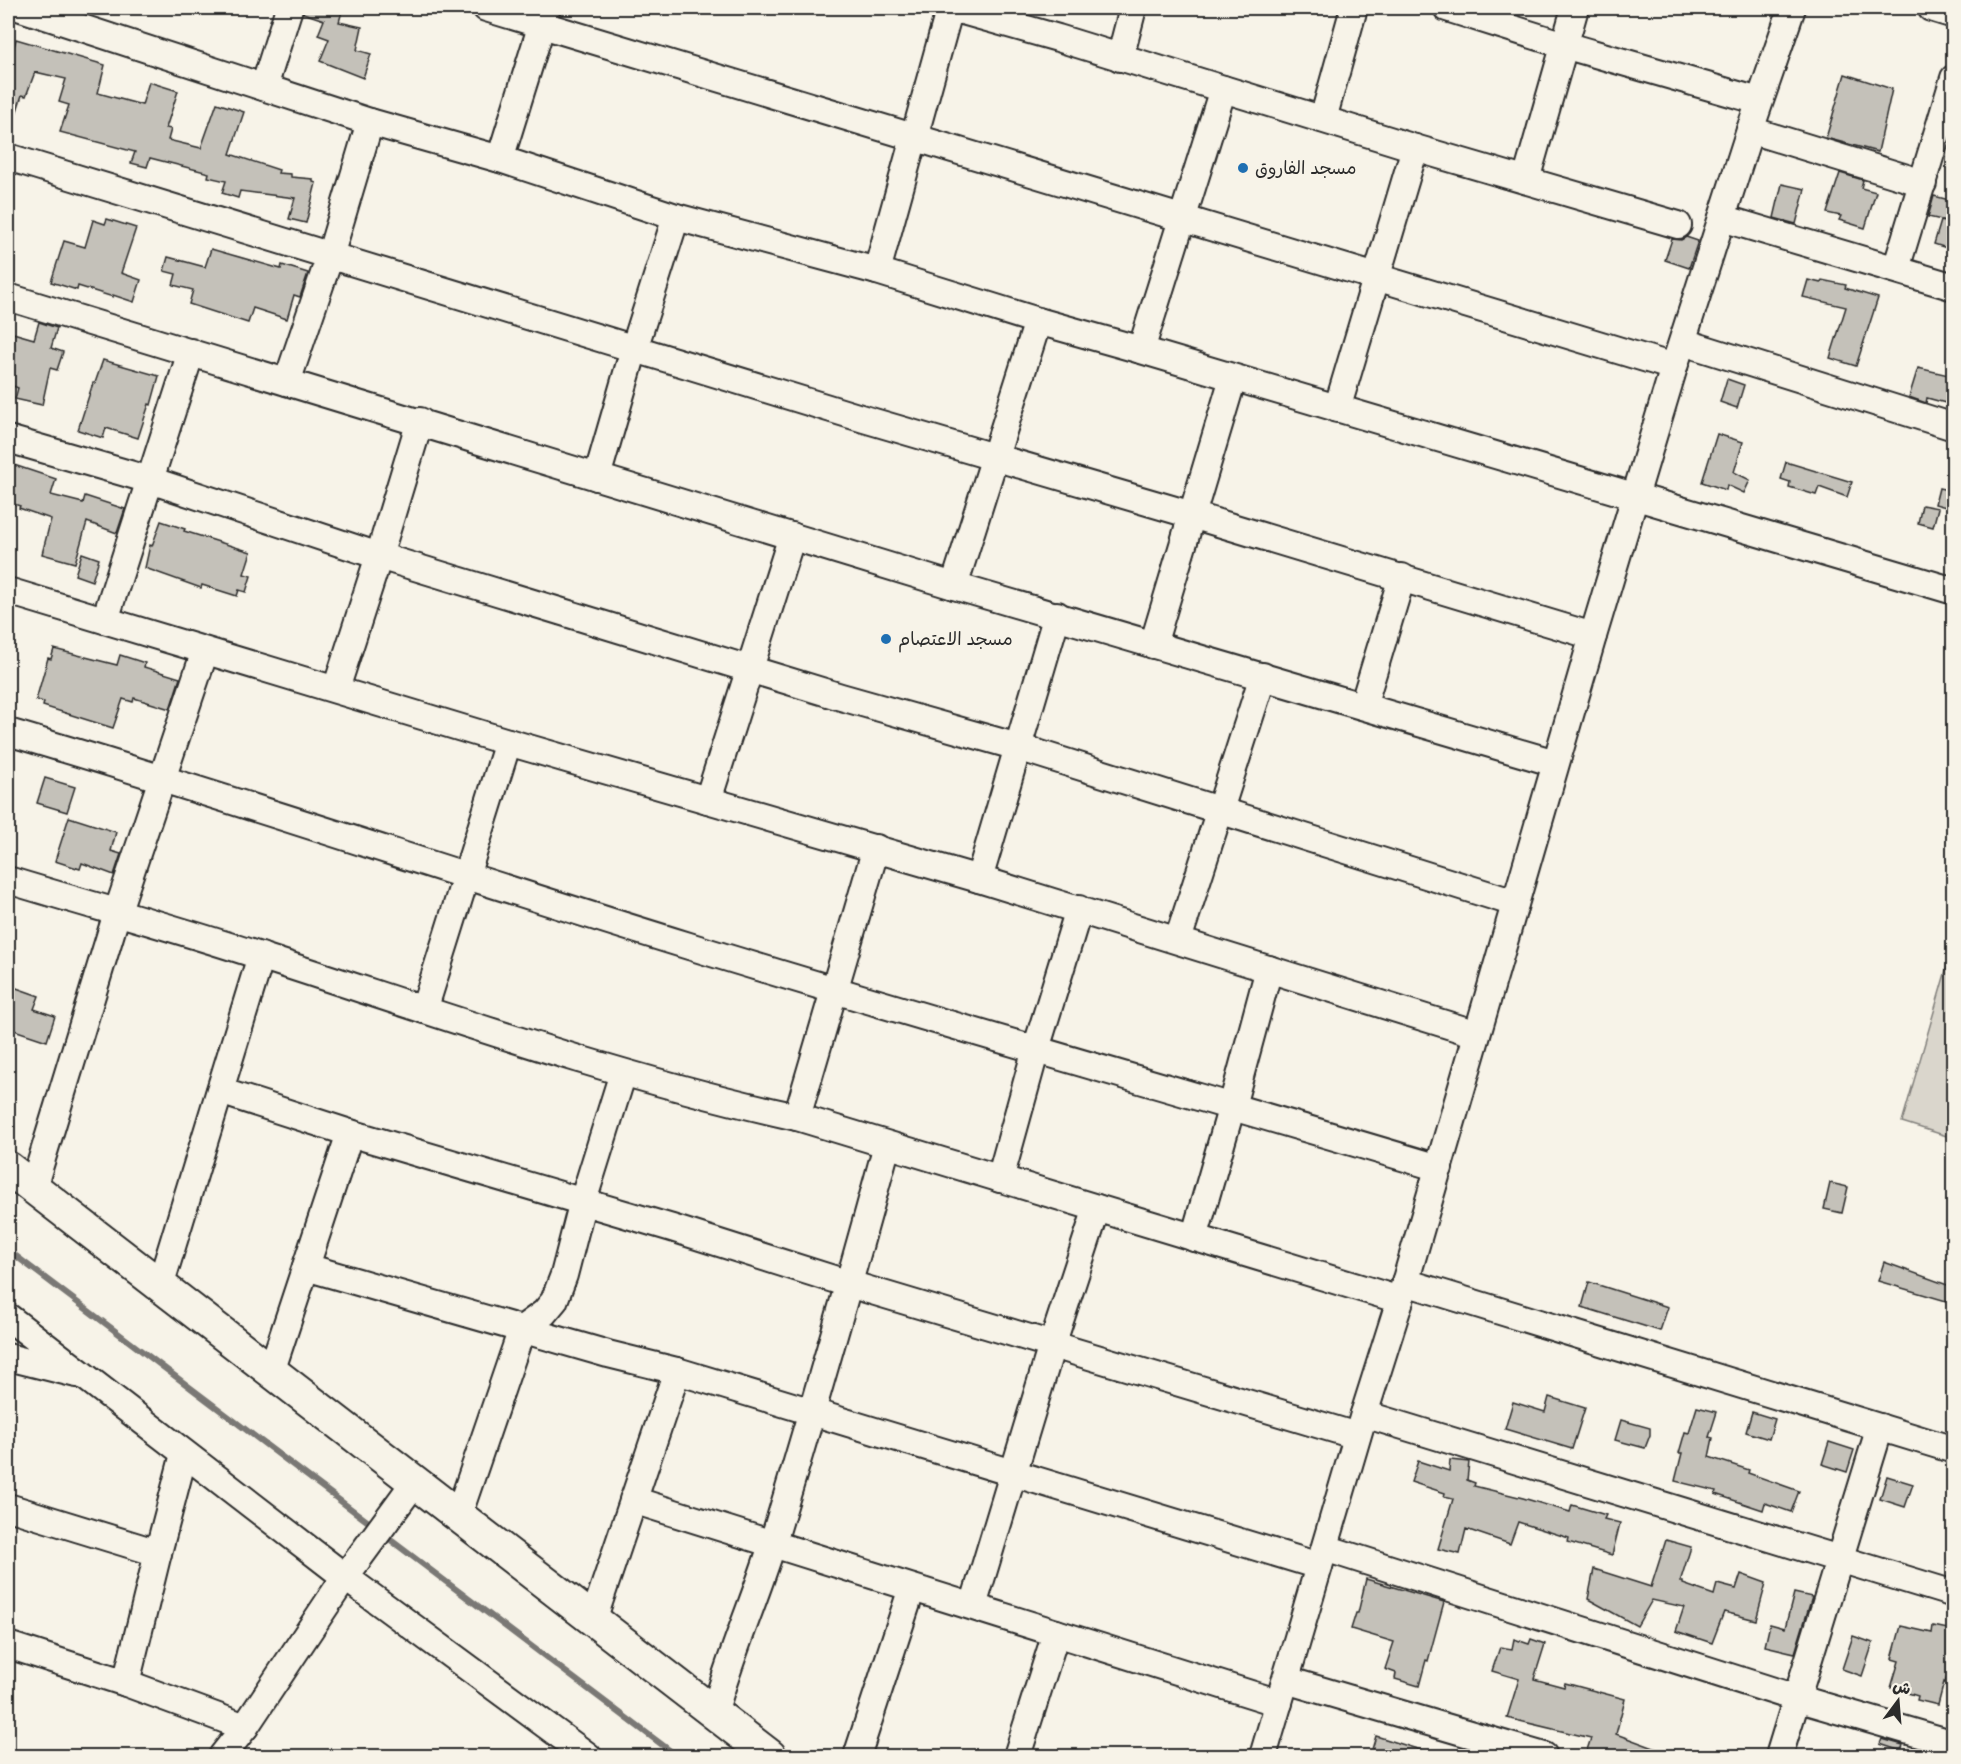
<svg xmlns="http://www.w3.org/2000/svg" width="1961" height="1764" viewBox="0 0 1961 1764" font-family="'Balsamiq Sans','Playpen Sans Arabic',sans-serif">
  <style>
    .green { fill: #dad6cc; stroke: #82807c; stroke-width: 1.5 }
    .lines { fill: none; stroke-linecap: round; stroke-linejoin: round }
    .stream { stroke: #7a7874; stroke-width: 6 }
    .building { fill: #c4c1b9; stroke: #2b2b2b; stroke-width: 1.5 }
    .minor-casing { stroke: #2b2b2b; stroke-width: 30 }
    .major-casing { stroke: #2b2b2b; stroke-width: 36 }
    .minor { stroke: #f7f3e8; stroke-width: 26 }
    .major { stroke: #f7f3e8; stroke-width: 32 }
    .poi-dot { fill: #1f6fb2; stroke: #f7f3e8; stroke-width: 2 }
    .labels { text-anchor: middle; stroke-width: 6; stroke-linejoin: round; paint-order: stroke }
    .poi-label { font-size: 18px; fill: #2b2b2b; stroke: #f7f3e8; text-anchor: start }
  </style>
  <rect width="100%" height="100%" fill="#f7f3e8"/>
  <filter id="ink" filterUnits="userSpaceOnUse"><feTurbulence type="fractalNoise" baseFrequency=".0167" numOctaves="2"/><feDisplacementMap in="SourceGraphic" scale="12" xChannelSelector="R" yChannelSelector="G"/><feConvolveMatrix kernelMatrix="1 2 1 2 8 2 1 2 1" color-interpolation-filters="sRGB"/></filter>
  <g filter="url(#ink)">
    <path class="green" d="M1953,946L1954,1138H1953L1902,1122Z"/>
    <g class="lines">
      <g class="stream">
        <path d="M8,1250L367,1521"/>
        <path d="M392,1541L677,1756"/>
      </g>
    </g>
    <g class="building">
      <path d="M304,8H343L339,22L362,27L357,50L371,54L363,78L320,61L329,39L318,35L324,20L303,13Z"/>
      <path d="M16,39L105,65L98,93L142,105L149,82L178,91L166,128L171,129L168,140L201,148L217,103L244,112L230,154L279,170L278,173L291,174V177L313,179V182L316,183L306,223L289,219L295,198L240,191L238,198L222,193L226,181L208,177L209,173L150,158L147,167L131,163L135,152L60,132L69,105L59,102L66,79L35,72L26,96L22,95L11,130L8,129V70Z"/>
      <path d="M1845,74L1892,89L1878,152L1826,138Z"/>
      <path d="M1840,173L1863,180L1861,188L1876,192L1865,228L1839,220L1841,216L1827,213Z"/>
      <path d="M1782,184L1805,189L1796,224L1774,218Z"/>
      <path d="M1934,196L1953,201L1951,222L1928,217Z"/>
      <path d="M107,219L136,228L121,273L141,280L134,302L113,295V297L78,286L77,290L51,282L64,241L85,247L93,220L105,224Z"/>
      <path d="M1941,221L1953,225V250L1934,244Z"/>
      <path d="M1686,237L1698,241L1689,268L1665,260L1672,239L1681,240Z"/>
      <path d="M211,249L281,269L282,265L308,273L300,297L294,295L287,319L253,308L248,323L189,304L193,290L173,285L176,274L164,271L168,257L205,267Z"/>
      <path d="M1808,280L1821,283L1822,280L1846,285L1845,288L1878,298L1856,366L1830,358L1846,307L1803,297Z"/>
      <path d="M39,322L57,328L51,348L63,352L57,370L50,368L42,405L15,399L18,388L8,384V349L13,333L34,339Z"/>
      <path d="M103,360L159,376L151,405L149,404L138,438L106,428L103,438L78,430L93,383H95Z"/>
      <path d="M1918,368L1953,376V405L1927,398L1926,403L1909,397Z"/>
      <path d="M1727,379L1744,385L1737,408L1720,402Z"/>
      <path d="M1717,434L1743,442L1734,472L1750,480L1744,493L1727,485L1726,490L1702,482Z"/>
      <path d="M1786,462L1852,482L1847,497L1819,487L1816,495L1789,487L1790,482L1781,479Z"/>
      <path d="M8,463L56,479L51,495L83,503L85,496L125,509L117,533L87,522L75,563L42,554L51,519L19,508L20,506L8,502Z"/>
      <path d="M1939,488L1953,491V509L1935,504Z"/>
      <path d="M1922,505L1938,508L1933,527L1918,523Z"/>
      <path d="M161,521L185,529L184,531L251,552L244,574L251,576L246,592L239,590L237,596L202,585L201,588L145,568L150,545L152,546Z"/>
      <path d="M82,553L99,559L92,581L75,575Z"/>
      <path d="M54,649L117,665L120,655L145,663L144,667L180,678L170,709L134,698L133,702L123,699L113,728L43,706L44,702L36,700L48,658L51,659Z"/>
      <path d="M45,778L75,787L67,812L37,803Z"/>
      <path d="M69,817L116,832L111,851L121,854L114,875L82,863L80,869L55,861Z"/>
      <path d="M8,985L39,996L34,1009L55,1016L47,1041L8,1028Z"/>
      <path d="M1830,1183L1848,1187L1842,1213L1824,1209Z"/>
      <path d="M1884,1262L1953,1287V1303L1878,1281Z"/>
      <path d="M1589,1282L1668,1307L1660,1331L1582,1307Z"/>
      <path d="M1549,1397L1585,1408L1572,1449L1505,1429L1513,1402L1545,1412Z"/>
      <path d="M1697,1407L1717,1412L1709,1437L1713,1438L1709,1457L1749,1470L1748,1473L1799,1491L1791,1512L1765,1503L1763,1510L1715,1494L1716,1491L1675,1481L1682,1453H1679L1685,1432L1689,1433Z"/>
      <path d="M1752,1412L1775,1419L1769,1439L1746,1432Z"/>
      <path d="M1621,1420L1650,1428V1435L1645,1448L1615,1440Z"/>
      <path d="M1829,1442L1854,1450L1847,1472L1822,1464Z"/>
      <path d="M1450,1460L1469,1462L1467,1480L1475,1483L1474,1486L1523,1498L1570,1512L1572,1505L1606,1515L1604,1519L1620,1523L1612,1555L1568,1542L1569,1538L1518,1522L1510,1544L1466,1529L1460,1554L1438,1549L1453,1499L1444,1497L1445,1493L1411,1482L1418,1461L1449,1471Z"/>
      <path d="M1887,1476L1913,1484L1905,1507L1880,1499Z"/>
      <path d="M1666,1540L1691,1547L1680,1582H1683V1584L1714,1595L1717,1584L1736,1589L1741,1574L1766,1583L1756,1620L1724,1612L1712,1643L1676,1631L1684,1607L1652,1600L1637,1626L1588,1599L1594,1569L1651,1587Z"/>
      <path d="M1366,1579L1444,1602L1428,1661L1426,1660L1419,1686L1395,1679L1396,1673L1385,1669L1394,1642L1351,1629L1356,1613H1358Z"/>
      <path d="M1794,1593L1812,1597L1795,1653L1765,1646L1770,1624L1785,1628Z"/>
      <path d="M1901,1626L1932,1633L1933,1626L1953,1630V1659L1945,1683L1944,1682L1938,1705L1917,1700L1918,1696L1891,1688L1899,1661L1892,1659Z"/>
      <path d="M1853,1636L1873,1643L1862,1676L1842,1669Z"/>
      <path d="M1514,1639L1529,1644L1531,1639L1545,1644L1534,1679L1564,1687L1565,1683L1625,1699L1616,1734L1673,1755V1756H1585L1591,1738L1507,1718L1519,1679L1492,1671L1500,1647L1512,1649Z"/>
      <path d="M1376,1736L1430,1753L1429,1756H1370Z"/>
      <path d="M1882,1739L1903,1745L1901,1751L1880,1744Z"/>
    </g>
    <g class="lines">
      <g class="minor-casing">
        <g id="minor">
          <path d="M21,8L370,122L500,159L676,217L877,271L1038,321L1141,350L1954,591"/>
          <path d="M486,8L1674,367"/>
          <path d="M952,8L1058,38L1415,148L1678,225"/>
          <path d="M1447,8L1564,45L1759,101"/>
          <path d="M1931,8L1954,15"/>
          <path d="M1120,58L1133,8"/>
          <path d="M264,87L289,8"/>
          <path d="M1323,119L1354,8"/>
          <path d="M1750,130L1923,183"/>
          <path d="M8,157L864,419L1192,515L1593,636"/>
          <path d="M500,159L547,8"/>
          <path d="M1526,180L1575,8"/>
          <path d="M1722,218L1954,287"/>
          <path d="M1896,269L1954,78"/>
          <path d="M877,271L950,8"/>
          <path d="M8,297L954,586L1555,763"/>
          <path d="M1683,342L1954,427"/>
          <path d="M1141,350L1223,89"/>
          <path d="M287,382L330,256L370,122"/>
          <path d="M1337,409L1415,148"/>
          <path d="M8,439L150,480L379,556L841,697L1018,747L1515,903"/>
          <path d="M597,477L634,349L676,217"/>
          <path d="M954,586L1038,321"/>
          <path d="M8,591L508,742L979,879L1477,1034"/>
          <path d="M105,620L191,352"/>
          <path d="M1153,645L1233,378"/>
          <path d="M336,689L379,556L420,421"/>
          <path d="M1363,706L1402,577"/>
          <path d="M8,732C236,799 461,876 689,946C938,1023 1189,1093 1439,1168"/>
          <path d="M708,800L792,536"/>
          <path d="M979,879L1057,615"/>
          <path d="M8,880C93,906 179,929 263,957C440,1014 615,1077 797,1117L1400,1300"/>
          <path d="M1178,940L1263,676"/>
          <path d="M424,1010L508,742"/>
          <path d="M220,1091L350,1133L672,1228L849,1284L1357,1436"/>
          <path d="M797,1117L876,848"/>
          <path d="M1000,1179L1036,1049L1079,909"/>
          <path d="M33,1188L117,913L205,651"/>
          <path d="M1194,1238L1232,1106L1269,969"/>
          <path d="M306,1267L608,1354L677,1371L1319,1566"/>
          <path d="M1405,1282L1954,1450"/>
          <path d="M160,1286L261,956"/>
          <path d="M8,1317L345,1577L588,1756"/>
          <path d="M8,1357L76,1374"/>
          <path d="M271,1372L350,1133"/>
          <path d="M1364,1414L1954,1594"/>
          <path d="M633,1500L1279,1703"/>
          <path d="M8,1507L158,1553"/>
          <path d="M458,1516L522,1329L544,1313L554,1301L564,1275L583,1201L623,1073"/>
          <path d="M1325,1548L1796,1698L1954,1744"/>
          <path d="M973,1606L1052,1345L1097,1208"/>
          <path d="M593,1620L677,1371"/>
          <path d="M8,1645L126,1683L245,1727"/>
          <path d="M1286,1680L1544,1756"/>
          <path d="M126,1683L158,1553L184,1454"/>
          <path d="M714,1714C730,1655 755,1600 773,1542C813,1410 851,1278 887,1145"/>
          <path d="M222,1756L245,1727L345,1577L414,1483"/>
          <path d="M857,1756L912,1588"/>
          <path d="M1017,1756L1056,1633"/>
          <path d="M1263,1756L1364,1414L1400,1300L1593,636L1674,367L1750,130L1792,8"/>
          <path d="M1779,1756L1880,1427"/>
        </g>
      </g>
      <g class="major-casing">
        <path id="major" d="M8,1168L770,1756"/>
      </g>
      <use href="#minor" class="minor"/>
      <use href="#major" class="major"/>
    </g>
  </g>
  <g class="poi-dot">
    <circle cx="1243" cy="168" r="6"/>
    <circle cx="886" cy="639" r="6"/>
  </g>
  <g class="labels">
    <g class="poi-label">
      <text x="1255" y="174">مسجد الفاروق</text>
      <text x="898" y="645">مسجد الاعتصام</text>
    </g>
  </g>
  <rect width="1961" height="1764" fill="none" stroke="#f7f3e8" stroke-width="30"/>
  <rect x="15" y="15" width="1931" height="1734" fill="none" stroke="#2b2b2b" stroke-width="2" filter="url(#ink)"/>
  <g transform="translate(1898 1701) rotate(16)" stroke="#f7f3e8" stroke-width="4.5" paint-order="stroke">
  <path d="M0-4.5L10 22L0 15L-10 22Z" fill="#2b2b2b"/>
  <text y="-9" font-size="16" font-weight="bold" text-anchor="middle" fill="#2b2b2b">ش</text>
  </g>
</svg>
